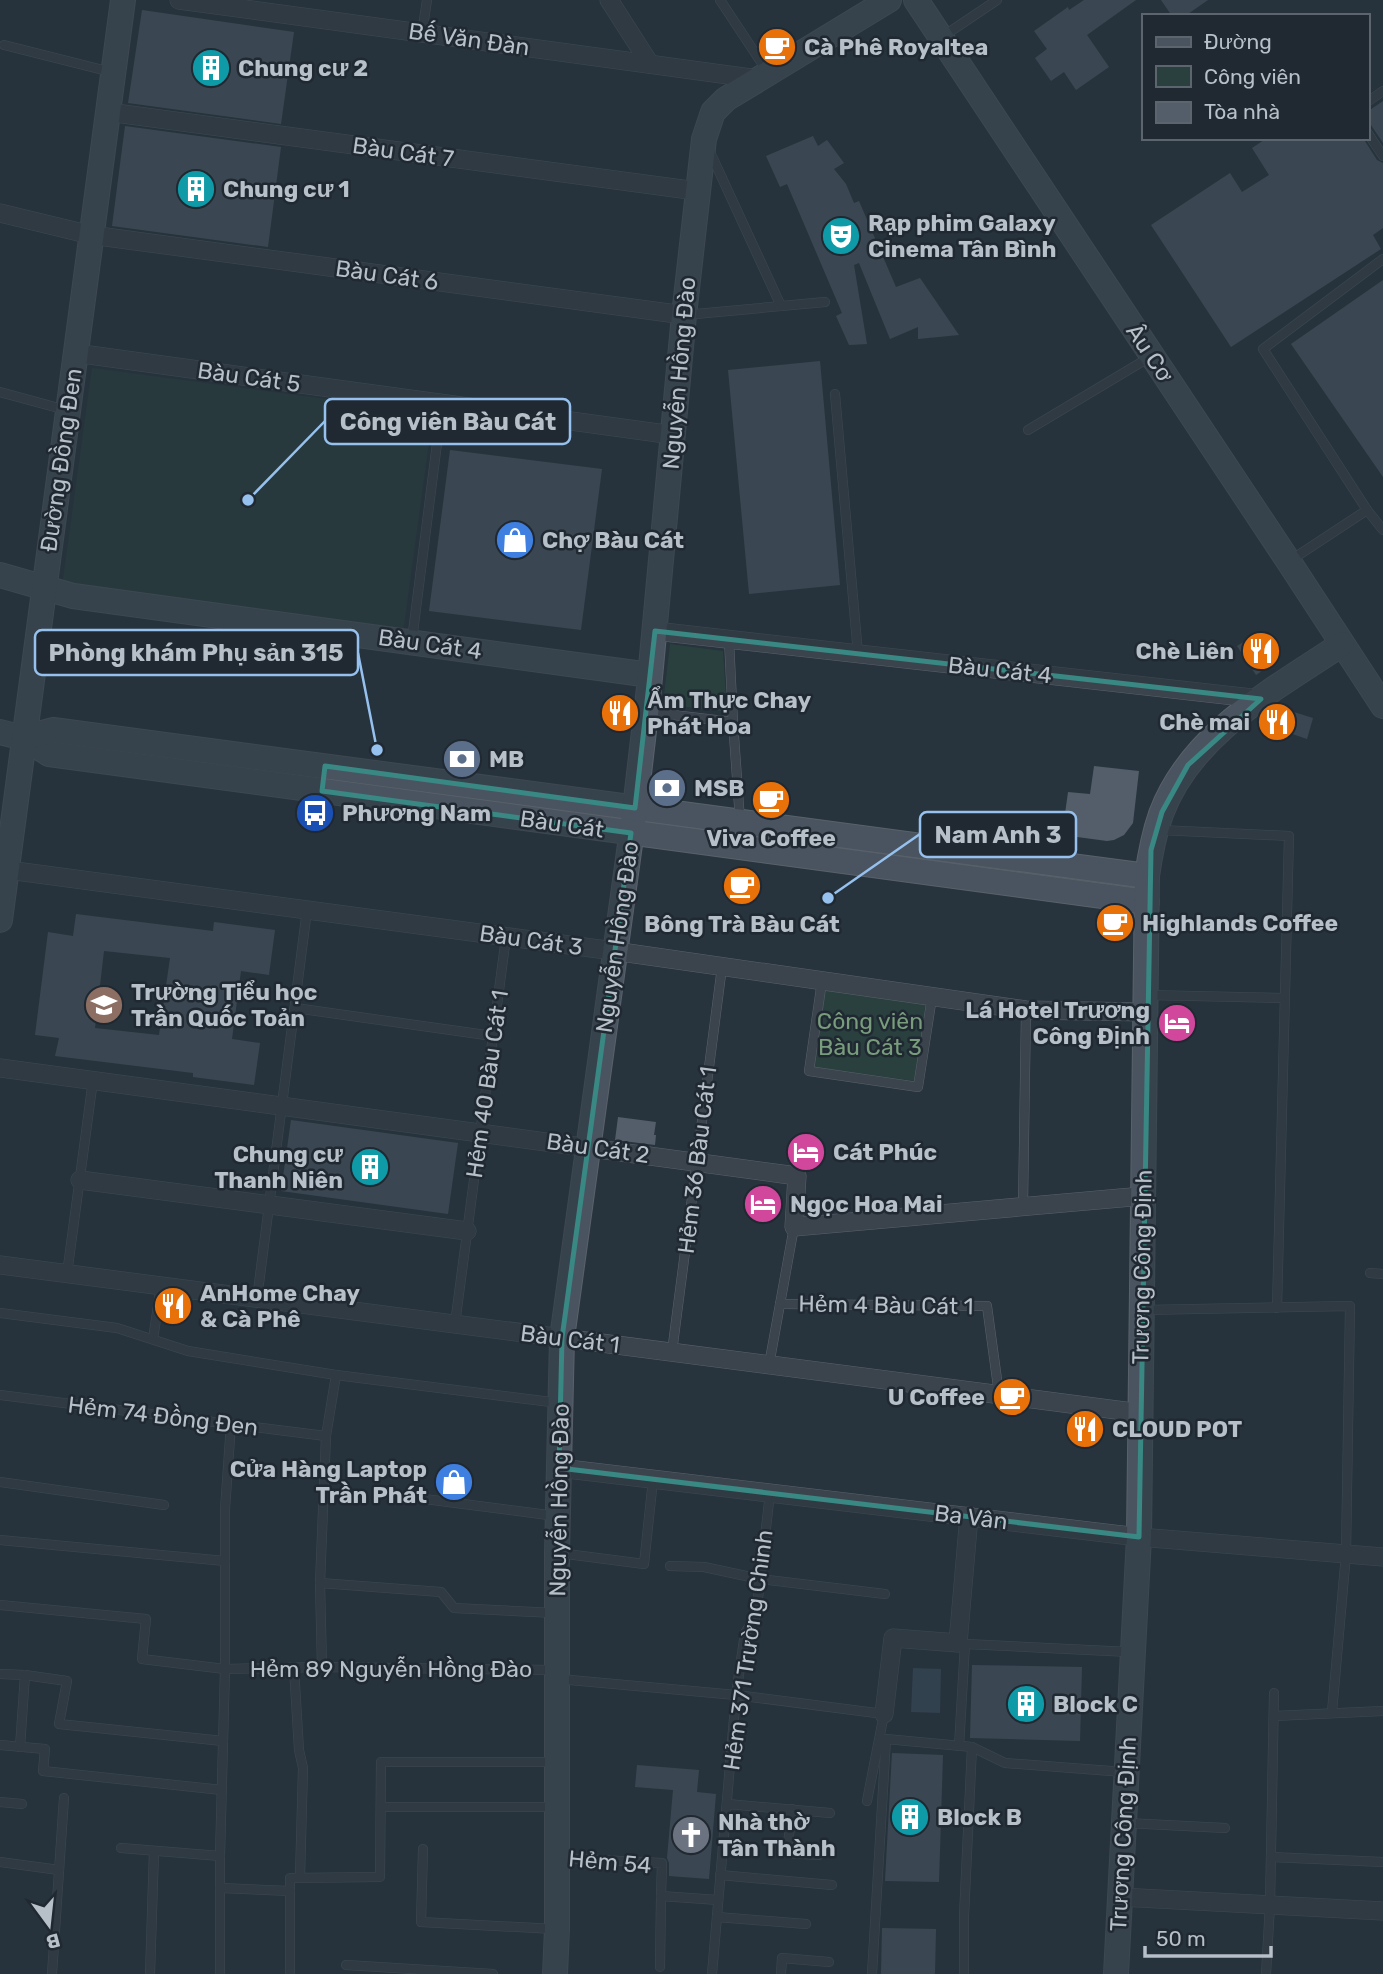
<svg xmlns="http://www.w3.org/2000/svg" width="1383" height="1974" viewBox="0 0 1383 1974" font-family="Rubik,sans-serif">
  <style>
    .green { fill: #2a403f }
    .water { fill: #3f5264 }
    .building { fill: #535e6a; fill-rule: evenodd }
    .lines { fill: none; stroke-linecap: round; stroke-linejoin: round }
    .lane-casing { stroke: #59626b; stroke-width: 10 }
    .street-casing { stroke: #59626b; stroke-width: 19 }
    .secondary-casing { stroke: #59626b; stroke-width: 26 }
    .lane { stroke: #3b444d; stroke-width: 9 }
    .street { stroke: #3b444d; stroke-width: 18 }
    .secondary { stroke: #4a5460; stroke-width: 24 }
    .marked { fill: none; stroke: #398884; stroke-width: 5; stroke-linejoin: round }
    .labels { text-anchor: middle; stroke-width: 5; stroke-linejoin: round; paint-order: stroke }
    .street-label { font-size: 23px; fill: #b7bfc8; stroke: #202932 }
    .poi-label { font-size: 23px; font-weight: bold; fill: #b7bfc8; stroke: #202932; text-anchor: start }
    .park-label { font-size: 23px; fill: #789c7c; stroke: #202932 }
    .leader { fill: none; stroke: #96c1ee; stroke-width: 2.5 }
    .callout-dot { fill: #96c1ee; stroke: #202932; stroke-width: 2.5 }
    .callout { fill: #202932; stroke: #96c1ee; stroke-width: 2.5 }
    .callout-label { font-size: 24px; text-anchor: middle; font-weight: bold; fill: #b7bfc8 }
  </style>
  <rect width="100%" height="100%" fill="#27333d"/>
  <g class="green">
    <path d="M92,368L433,413L403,632L62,587Z"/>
    <path d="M670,644L723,651L727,712L663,704Z"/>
    <path d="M825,988L926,1002L914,1081L814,1067Z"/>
  </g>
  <path class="water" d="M913,1668L941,1669L940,1713L911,1712Z"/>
  <g class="building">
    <path d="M1084,0H1136L1087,35L1109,67L1076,90L1064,72L1051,81L1035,58L1047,49L1034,31L1068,7L1069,10Z"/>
    <path d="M1161,0H1208L1185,16H1172Z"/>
    <path d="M142,10L294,32L281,124L128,103Z"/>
    <path d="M1383,101V143L1367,119V112Z"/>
    <path d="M125,126L281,147L268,247L112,226Z"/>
    <path d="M813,136L818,146L827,140L844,163L834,169L846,184L854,203L859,201L896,287L920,278L959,335L918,339V327L890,339L859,263L854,265L867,344L849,345L836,316L842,313L787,184L780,187L766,156Z"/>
    <path d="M1267,138H1363L1377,160L1383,163V228L1373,235L1381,249L1231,347L1151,225L1230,173L1242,192L1269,175L1252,148Z"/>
    <path d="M1383,280V477L1291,344Z"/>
    <path d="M820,361L840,585L749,594L728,370Z"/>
    <path d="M450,450L602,469L581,630L429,611Z"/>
    <path d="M1256,634L1275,662L1256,675L1237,646Z"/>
    <path d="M1281,708L1313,718L1307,739L1275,728Z"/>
    <path d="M1094,766L1139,771L1133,823L1124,835L1114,840L1107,841L1062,835L1068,792L1090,794Z"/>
    <path d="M76,914L213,931L214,922L275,930L269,975L241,971L232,1039L260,1043L254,1085L193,1077V1073L55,1056L59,1038L35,1035L48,932L73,936ZM104,951L170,958L159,1035L95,1028Z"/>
    <path d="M618,1117L656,1122L654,1135H656L655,1145L615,1140Z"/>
    <path d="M291,1120L458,1143L448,1214L281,1191Z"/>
    <path d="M972,1665L1082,1667L1080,1741L970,1738Z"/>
    <path d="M892,1753L943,1755L939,1882L885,1881Z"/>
    <path d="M637,1765L699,1770L697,1792L716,1794L709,1879L669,1876V1863L667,1858L673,1790L635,1787Z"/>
    <path d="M882,1928L936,1929L935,1974H881Z"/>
  </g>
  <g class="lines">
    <g class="lane-casing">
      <g id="lane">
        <path d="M720,0L767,71"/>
        <path d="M422,33L427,0"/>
        <path d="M942,37L997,0"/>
        <path d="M4,45L111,72"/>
        <path d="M1367,102L1383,91"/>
        <path d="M1367,132L1383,156"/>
        <path d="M710,152L781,306"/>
        <path d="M685,315L825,302"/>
        <path d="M0,392L66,410"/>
        <path d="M835,394L858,654"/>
        <path d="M1028,430L1150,357"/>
        <path d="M1367,510L1383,530"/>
        <path d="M1291,560L1367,510L1263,349L1383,259"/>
        <path d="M412,640L442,404"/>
        <path d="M648,712L733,722L729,640"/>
        <path d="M733,722L740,820"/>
        <path d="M1160,830L1289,836L1277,1308"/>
        <path d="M822,981L809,1071L918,1087L932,997"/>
        <path d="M1147,995L1285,998"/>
        <path d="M295,1008L493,1036"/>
        <path d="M1023,1207L1026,1010"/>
        <path d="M1370,1273L1383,1274"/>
        <path d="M67,1274L93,1080"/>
        <path d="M257,1299L307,910"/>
        <path d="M780,1304L987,1306L999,1394"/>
        <path d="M1144,1310L1350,1306L1346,1554L1332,1712"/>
        <path d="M0,1313L117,1328L188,1351L336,1375L559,1403"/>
        <path d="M455,1324L506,937"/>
        <path d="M153,1339L161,1286"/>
        <path d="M672,1352L722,967"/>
        <path d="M769,1365L794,1227"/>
        <path d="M0,1395L326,1436"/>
        <path d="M0,1482L164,1505"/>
        <path d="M378,1493L556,1516"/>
        <path d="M0,1540L225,1561"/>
        <path d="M559,1553L644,1564L653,1480"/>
        <path d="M670,1566L704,1567L760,1579L885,1594"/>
        <path d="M320,1583L441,1592L454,1608L555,1613"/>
        <path d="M0,1605L146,1619L142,1659L225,1669L322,1667L555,1670"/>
        <path d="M322,1667L320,1583L326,1436L336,1375"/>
        <path d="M294,1668L299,1750L303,1768L300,1877"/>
        <path d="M0,1674L25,1675L67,1681L59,1724L223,1741"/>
        <path d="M559,1679L736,1695L884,1714L867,1801"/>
        <path d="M1274,1716L1383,1711"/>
        <path d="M0,1745L45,1749L43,1771L222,1790"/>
        <path d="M959,1746L965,1644L1130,1652"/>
        <path d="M20,1747L25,1675"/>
        <path d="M0,1802L22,1804"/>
        <path d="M727,1804L830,1813"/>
        <path d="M381,1807H555"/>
        <path d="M792,1809L787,1853L819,1855"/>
        <path d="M1126,1823L1225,1828"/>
        <path d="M121,1848L220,1856"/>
        <path d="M423,1849L421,1922L555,1929"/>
        <path d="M1271,1857L1383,1862"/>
        <path d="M559,1858L662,1863L661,1896L718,1900"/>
        <path d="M0,1862L59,1870"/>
        <path d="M720,1875L832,1885"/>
        <path d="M220,1888L290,1891"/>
        <path d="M717,1917L806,1924"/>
        <path d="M346,1965L493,1974"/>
        <path d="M660,1967L661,1896"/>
        <path d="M52,1974L64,1798"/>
        <path d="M150,1974L154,1851"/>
        <path d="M220,1974V1856L225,1669V1509L231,1424"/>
        <path d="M290,1974V1878L380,1877L381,1762H555"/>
        <path d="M712,1974L736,1695L745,1633L756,1616L770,1493"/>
        <path d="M781,1974L782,1958L829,1962"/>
        <path d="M872,1974L886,1739L972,1747L1005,1763L1124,1772"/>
        <path d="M964,1974V1916L972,1747"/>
        <path d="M1266,1974L1270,1905L1274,1693"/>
      </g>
    </g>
    <g class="street-casing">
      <g id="street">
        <path d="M179,0L758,79"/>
        <path d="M609,0L650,64"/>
        <path d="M108,112L697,191"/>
        <path d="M0,213L91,235L684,315"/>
        <path d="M75,353L673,435"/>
        <path d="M655,631L1261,699"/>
        <path d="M0,869L614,951L1026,1010L1146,1012"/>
        <path d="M0,1068L797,1176L794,1227L1143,1196"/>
        <path d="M80,1180L467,1231"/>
        <path d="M0,1265L1140,1413"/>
        <path d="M559,1468L1139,1537L1383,1557"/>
        <path d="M884,1714L893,1638L958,1643L969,1516"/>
        <path d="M1120,1897L1383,1911"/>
      </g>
    </g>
    <g class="secondary-casing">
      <g id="secondary">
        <path d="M916,0L1289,562L1383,706"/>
        <path d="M0,575L73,596L650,675"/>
        <path d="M0,732L24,738L49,754L1147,902"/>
        <path d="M24,738L53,730L1147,876"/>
        <path d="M0,920L123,0"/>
        <path d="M555,1974L557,1929V1553L562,1338L635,808L649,688L684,315L704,139L713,112L726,99L889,0"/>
        <path d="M1116,1974L1139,1537L1147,876C1150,855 1154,834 1161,814C1191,733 1275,689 1342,644"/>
      </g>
    </g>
    <use href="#lane" class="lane"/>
    <use href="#street" class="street"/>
    <use href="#secondary" class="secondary"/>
  </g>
  <path d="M0 0H1383V1974H0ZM655,631L1261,699L1188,765L1162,812L1151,850L1139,1537L559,1468L562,1338L631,833L322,791L325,766L635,808Z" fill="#27333d" fill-opacity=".55" fill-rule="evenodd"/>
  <path class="marked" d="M655,631L1261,699L1188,765L1162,812L1151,850L1139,1537L559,1468L562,1338L631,833L322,791L325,766L635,808Z"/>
  <defs>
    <g id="cafe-disc" transform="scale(2.0125)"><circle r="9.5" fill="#e8710a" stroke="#202932"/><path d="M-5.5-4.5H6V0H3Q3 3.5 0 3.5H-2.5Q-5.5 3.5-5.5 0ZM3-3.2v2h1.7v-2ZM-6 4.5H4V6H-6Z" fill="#fff"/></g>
    <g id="building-disc" transform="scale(2.0125)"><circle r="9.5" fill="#0f9aa8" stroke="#202932"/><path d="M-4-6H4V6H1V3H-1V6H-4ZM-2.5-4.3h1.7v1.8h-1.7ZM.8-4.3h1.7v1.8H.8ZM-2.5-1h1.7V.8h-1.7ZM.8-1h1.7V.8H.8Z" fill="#fff"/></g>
    <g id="theatre-disc" transform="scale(2.0125)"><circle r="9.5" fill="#0f9aa8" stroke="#202932"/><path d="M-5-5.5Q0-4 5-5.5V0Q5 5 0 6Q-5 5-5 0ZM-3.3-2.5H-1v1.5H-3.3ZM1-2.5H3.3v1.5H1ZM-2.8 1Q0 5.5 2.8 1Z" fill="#fff"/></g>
    <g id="shop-disc" transform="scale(2.0125)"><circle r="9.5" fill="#3f7fe0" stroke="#202932"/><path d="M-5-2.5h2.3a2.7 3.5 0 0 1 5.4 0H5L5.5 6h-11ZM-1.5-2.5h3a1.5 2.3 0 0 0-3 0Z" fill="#fff"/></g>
    <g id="restaurant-disc" transform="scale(2.0125)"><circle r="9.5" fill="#e8710a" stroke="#202932"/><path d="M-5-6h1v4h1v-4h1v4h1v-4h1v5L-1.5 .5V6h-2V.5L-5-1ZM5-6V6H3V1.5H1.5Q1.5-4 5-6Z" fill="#fff"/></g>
    <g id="bank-disc" transform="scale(2.0125)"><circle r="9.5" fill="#5c6f8a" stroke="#202932"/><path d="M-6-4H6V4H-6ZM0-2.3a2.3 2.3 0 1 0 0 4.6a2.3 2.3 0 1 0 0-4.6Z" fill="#fff"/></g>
    <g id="bus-disc" transform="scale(2.0125)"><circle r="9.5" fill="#1a4fb4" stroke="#202932"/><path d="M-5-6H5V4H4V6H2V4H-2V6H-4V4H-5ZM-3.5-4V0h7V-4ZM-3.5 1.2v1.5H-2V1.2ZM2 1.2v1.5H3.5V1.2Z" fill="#fff"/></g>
    <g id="school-disc" transform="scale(2.0125)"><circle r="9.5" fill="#8d6e63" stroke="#202932"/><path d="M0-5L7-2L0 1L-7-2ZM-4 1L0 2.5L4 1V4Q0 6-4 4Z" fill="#fff"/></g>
    <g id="hotel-disc" transform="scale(2.0125)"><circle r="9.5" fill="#d1479c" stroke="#202932"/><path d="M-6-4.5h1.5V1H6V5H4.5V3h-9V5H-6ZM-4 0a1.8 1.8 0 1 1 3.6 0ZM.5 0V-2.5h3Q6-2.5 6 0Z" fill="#fff"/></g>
    <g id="church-disc" transform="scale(2.0125)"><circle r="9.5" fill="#6b7280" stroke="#202932"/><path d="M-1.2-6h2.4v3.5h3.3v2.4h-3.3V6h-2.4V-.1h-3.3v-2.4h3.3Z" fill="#fff"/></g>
  </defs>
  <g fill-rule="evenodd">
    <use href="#cafe-disc" x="777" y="47"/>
    <use href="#building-disc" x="211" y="68"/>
    <use href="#building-disc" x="196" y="189"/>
    <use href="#theatre-disc" x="841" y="236"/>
    <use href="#shop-disc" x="515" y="540"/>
    <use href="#restaurant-disc" x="1261" y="651"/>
    <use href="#restaurant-disc" x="620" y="713"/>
    <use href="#restaurant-disc" x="1277" y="722"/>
    <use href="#bank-disc" x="462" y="759"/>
    <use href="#bank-disc" x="667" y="788"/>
    <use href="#cafe-disc" x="771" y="800"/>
    <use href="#bus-disc" x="315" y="813"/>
    <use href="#cafe-disc" x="742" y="886"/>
    <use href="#cafe-disc" x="1115" y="923"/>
    <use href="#school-disc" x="104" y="1005"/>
    <use href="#hotel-disc" x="1177" y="1023"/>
    <use href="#hotel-disc" x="806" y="1152"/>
    <use href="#building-disc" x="370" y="1167"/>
    <use href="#hotel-disc" x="763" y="1204"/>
    <use href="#restaurant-disc" x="173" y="1306"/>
    <use href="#cafe-disc" x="1012" y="1397"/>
    <use href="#restaurant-disc" x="1085" y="1429"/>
    <use href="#shop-disc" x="454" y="1482"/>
    <use href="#building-disc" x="1026" y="1704"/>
    <use href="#building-disc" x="910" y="1817"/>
    <use href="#church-disc" x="691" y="1835"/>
  </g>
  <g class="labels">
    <g class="street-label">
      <text transform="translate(469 39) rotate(8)" y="8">Bế Văn Đàn</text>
      <text transform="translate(403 152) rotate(8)" y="8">Bàu Cát 7</text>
      <text transform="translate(387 275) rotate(8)" y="8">Bàu Cát 6</text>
      <text transform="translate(1150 353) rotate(56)" y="8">Âu Cơ</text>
      <text transform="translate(679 373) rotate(-85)" y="8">Nguyễn Hồng Đào</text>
      <text transform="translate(249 377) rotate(8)" y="8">Bàu Cát 5</text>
      <text transform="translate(61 460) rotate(-82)" y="8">Đường Đồng Đen</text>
      <text transform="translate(430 644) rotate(8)" y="8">Bàu Cát 4</text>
      <text transform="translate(1000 670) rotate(6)" y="8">Bàu Cát 4</text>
      <text transform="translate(562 824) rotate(8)" y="8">Bàu Cát</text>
      <text transform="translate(617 937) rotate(-82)" y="8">Nguyễn Hồng Đào</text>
      <text transform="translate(531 940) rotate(8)" y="8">Bàu Cát 3</text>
      <text transform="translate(487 1084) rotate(-82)" y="8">Hẻm 40 Bàu Cát 1</text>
      <text transform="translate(598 1148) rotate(8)" y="8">Bàu Cát 2</text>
      <text transform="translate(697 1160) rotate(-83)" y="8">Hẻm 36 Bàu Cát 1</text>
      <text transform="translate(1142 1267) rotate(-89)" y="8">Trương Công Định</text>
      <text transform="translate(886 1305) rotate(1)" y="8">Hẻm 4 Bàu Cát 1</text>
      <text transform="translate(570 1339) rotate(7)" y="8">Bàu Cát 1</text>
      <text transform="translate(163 1416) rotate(7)" y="8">Hẻm 74 Đồng Đen</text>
      <text transform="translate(559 1500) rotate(-89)" y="8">Nguyễn Hồng Đào</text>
      <text transform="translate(971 1517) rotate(7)" y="8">Ba Vân</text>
      <text transform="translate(748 1650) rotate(-82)" y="8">Hẻm 371 Trường Chinh</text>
      <text x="391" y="1677">Hẻm 89 Nguyễn Hồng Đào</text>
      <text transform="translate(1123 1834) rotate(-87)" y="8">Trương Công Định</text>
      <text transform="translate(610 1862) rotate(5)" y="8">Hẻm 54</text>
    </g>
    <g class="poi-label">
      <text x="804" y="55">Cà Phê Royaltea</text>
      <text x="238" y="76">Chung cư 2</text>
      <text x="223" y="197">Chung cư 1</text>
      <text x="868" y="231">Rạp phim Galaxy<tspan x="868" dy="26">Cinema Tân Bình</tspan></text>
      <text x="542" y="548">Chợ Bàu Cát</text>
      <text x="1234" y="659" text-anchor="end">Chè Liên</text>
      <text x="647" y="708">Ẩm Thực Chay<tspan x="647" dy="26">Phát Hoa</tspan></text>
      <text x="1250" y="730" text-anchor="end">Chè mai</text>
      <text x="489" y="767">MB</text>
      <text x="694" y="796">MSB</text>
      <text x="342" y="821">Phương Nam</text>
      <text x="771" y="846" text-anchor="middle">Viva Coffee</text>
      <text x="1142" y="931">Highlands Coffee</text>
      <text x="742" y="932" text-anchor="middle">Bông Trà Bàu Cát</text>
      <text x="131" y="1000">Trường Tiểu học<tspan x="131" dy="26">Trần Quốc Toản</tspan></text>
      <text x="1150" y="1018" text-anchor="end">Lá Hotel Trương<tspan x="1150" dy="26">Công Định</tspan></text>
      <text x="833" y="1160">Cát Phúc</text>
      <text x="343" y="1162" text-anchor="end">Chung cư<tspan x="343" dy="26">Thanh Niên</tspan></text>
      <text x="790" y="1212">Ngọc Hoa Mai</text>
      <text x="200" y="1301">AnHome Chay<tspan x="200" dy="26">&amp; Cà Phê</tspan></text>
      <text x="985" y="1405" text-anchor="end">U Coffee</text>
      <text x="1112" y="1437">CLOUD POT</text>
      <text x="427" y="1477" text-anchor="end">Cửa Hàng Laptop<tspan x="427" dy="26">Trần Phát</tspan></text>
      <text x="1053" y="1712">Block C</text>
      <text x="937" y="1825">Block B</text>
      <text x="718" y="1830">Nhà thờ<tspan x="718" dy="26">Tân Thành</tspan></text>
    </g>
    <g class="park-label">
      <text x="870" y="1029">Công viên<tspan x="870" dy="26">Bàu Cát 3</tspan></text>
    </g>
  </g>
  <path class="leader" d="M248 500L325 421M377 750L358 653M828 898L920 834"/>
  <g class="callout-dot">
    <circle cx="248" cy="500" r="7"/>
    <circle cx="377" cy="750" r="7"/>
    <circle cx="828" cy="898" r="7"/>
  </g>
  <g class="callout">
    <rect x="325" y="399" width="245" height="45" rx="7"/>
    <rect x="35" y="630" width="323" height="45" rx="7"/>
    <rect x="920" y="812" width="156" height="45" rx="7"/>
  </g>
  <g class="callout-label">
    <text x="448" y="430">Công viên Bàu Cát</text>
    <text x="196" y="661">Phòng khám Phụ sản 315</text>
    <text x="998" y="843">Nam Anh 3</text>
  </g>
  <rect x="1142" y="14" width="228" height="126" fill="#202932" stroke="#5c656e" stroke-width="2"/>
  <rect x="1156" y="37" width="35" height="10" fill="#4a5460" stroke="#5c656e" stroke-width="2"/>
  <text x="1204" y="49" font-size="21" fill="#b7bfc8">Đường</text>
  <rect x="1156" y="66" width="35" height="21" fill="#2a403f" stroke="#5c656e" stroke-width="2"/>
  <text x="1204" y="84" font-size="21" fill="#b7bfc8">Công viên</text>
  <rect x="1156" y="102" width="35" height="21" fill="#535e6a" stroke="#5c656e" stroke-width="2"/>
  <text x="1204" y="119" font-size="21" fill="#b7bfc8">Tòa nhà</text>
  <g transform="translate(49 1925) rotate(165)" stroke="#202932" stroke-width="5" paint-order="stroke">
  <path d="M0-5L12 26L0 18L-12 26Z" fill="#b7bfc8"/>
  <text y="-10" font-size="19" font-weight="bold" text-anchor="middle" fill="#b7bfc8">B</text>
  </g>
  <path d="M1145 1946v10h126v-10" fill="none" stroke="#b7bfc8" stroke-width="3.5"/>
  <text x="1156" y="1946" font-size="21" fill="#b7bfc8" stroke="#202932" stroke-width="5" paint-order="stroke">50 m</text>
</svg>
